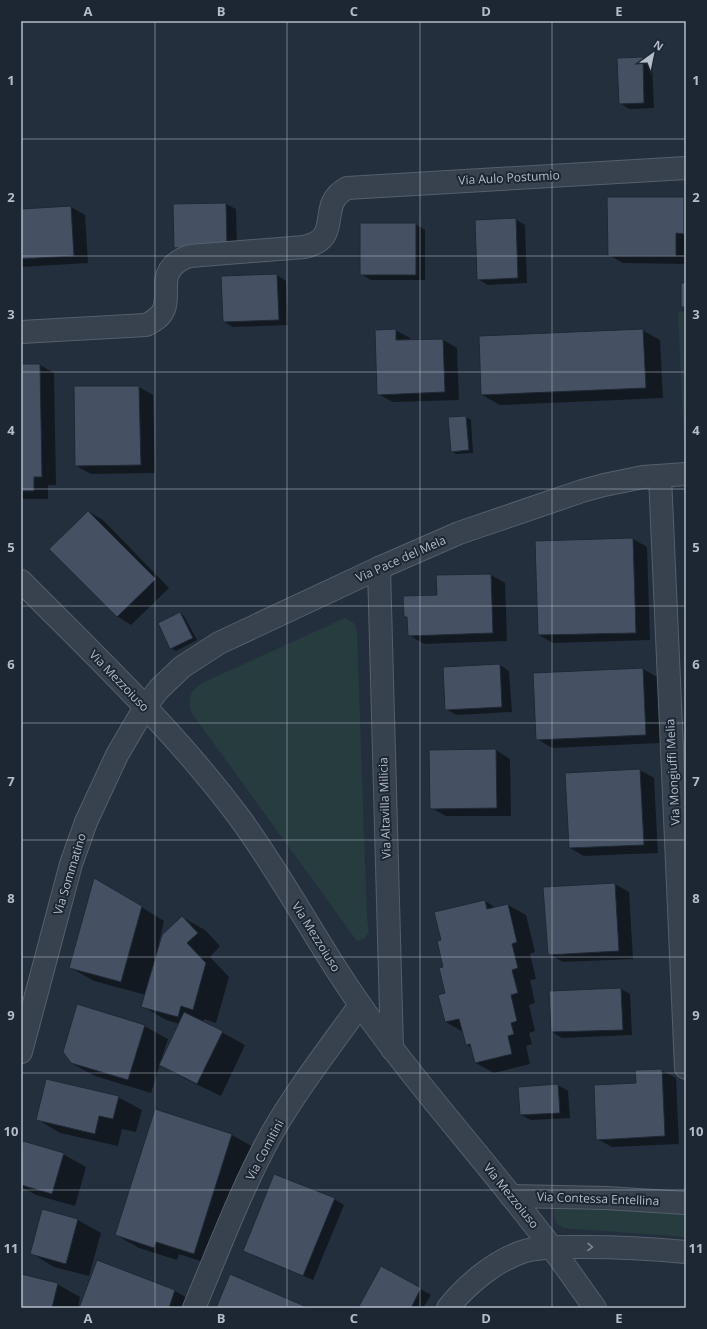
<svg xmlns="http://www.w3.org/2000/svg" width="707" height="1329" viewBox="0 0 707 1329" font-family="'Open Sans',sans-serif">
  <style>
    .green { fill: #263c3f }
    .shadow { fill: #0007 }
    .building { fill: #455162; stroke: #1f2835 }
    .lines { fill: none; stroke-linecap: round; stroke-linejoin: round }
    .minor-casing { stroke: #565f6c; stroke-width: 24 }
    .minor { stroke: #38414e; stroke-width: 22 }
    .oneway { stroke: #7c8592 }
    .grid { fill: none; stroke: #b4bcc9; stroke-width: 1; stroke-opacity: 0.55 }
    .labels { text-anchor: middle; stroke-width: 4; stroke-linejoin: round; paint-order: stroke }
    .street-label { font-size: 12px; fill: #b4bcc9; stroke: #1d2633 }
    .neatline { fill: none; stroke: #b4bcc9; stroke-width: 1.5 }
    .grid-label { font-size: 13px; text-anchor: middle; font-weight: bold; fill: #b4bcc9 }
  </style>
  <rect width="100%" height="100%" fill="#242f3e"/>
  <g class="green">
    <path d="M686,311V445H684L678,312Z"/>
    <path d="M345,618L355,624L357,632L367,919L369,932L364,939L357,941L191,712C188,696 189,693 202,683Z"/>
    <path d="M558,1206L686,1213V1237L564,1228L557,1224L554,1216V1210Z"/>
  </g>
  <g class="shadow">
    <path d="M642,58L652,63L654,108L629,109L620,103Z"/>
    <path d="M608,198H684L686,199V264L623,263L609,255Z"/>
    <path d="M226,204L236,209L237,251L185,253L175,247Z"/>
    <path d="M71,207L85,215L88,263L21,267V210Z"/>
    <path d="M515,219L525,225L527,283L488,285L478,279Z"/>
    <path d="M415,224L425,230V280H371L361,274Z"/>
    <path d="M277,275L286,281L288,325L233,327L224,322Z"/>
    <path d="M395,330L410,338V341L443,340L457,348L459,400L393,402L378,394Z"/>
    <path d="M642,330L660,340L663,398L500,405L482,395Z"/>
    <path d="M21,365H40L54,373L56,485H48V499H21Z"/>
    <path d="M76,387H139L153,395L155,473L91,474L76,466Z"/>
    <path d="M466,417L471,420L473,453L456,454L452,451Z"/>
    <path d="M89,512L103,520L169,588L131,625L117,616Z"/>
    <path d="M633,539L647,547L650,640L553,643L539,635L536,542Z"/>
    <path d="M491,575L505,583L507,641L424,644L409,635L408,619L405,617L438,596Z"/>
    <path d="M180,613L184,616L197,640L176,651L171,648Z"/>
    <path d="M500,665L509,671L512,712L456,715L446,709Z"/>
    <path d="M643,669L657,677L660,743L552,748L537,739Z"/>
    <path d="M496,750L510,759L511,816H446L431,808Z"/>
    <path d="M640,770L654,778L658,853L584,856L570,848Z"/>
    <path d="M615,884L629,892L633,959L563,962L549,954Z"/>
    <path d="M117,892L164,921L159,943H160L182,917L205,930L220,946L210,957L229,977L216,1023L204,1019L203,1022L245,1045L221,1096L183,1078L160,1064L151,1093L95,1076L71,1063L144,1026L168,1039L162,1057L163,1058L180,1024L166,1020L142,1006L146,995L94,981L71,968Z"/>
    <path d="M485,901L496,908L508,905L526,915L535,952L530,954L536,979L530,980L535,1003L529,1005L535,1031L529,1033L532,1044L526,1046L530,1064L494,1073L476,1063L472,1048L467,1045L463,1032L446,1022V994L442,941Z"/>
    <path d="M621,989L630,994L632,1035L562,1038L552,1032Z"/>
    <path d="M661,1070L676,1078L679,1144L612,1147L597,1139L637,1084Z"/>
    <path d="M558,1085L568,1091L570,1118L531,1120L521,1115L519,1088Z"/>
    <path d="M118,1097L142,1110L136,1132L122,1129L118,1146L60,1133L37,1119Z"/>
    <path d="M232,1135L255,1148L218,1267L179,1254L177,1260L139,1248L116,1235Z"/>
    <path d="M21,1152L63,1154L86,1167L75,1206L36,1195L21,1187Z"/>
    <path d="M334,1199L344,1205L313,1280L254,1256L244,1250Z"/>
    <path d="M78,1220L101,1233L89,1276L54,1267L31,1253Z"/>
    <path d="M98,1262L175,1291L198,1304L197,1308H80Z"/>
    <path d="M382,1267L431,1295L423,1308H361Z"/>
    <path d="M21,1275L57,1284L80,1297L78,1308H21Z"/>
  </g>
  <g class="building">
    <path d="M643,57L644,103L619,104L617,58Z"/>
    <path d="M607,197H684V234L676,233V256H608Z"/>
    <path d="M226,203L227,246L174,248L173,204Z"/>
    <path d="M71,206L74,256L21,259V209Z"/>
    <path d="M516,218L518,278L477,280L475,220Z"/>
    <rect x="360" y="223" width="56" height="52"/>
    <path d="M277,274L279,320L223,322L221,276Z"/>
    <rect x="681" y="283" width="5" height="24"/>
    <path d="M396,329V340L443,339L445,392L377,395L375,330Z"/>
    <path d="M643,329L646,388L481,395L479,336Z"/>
    <path d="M21,364H40L42,477H34V491H21Z"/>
    <path d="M74,386H139L141,465L75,466Z"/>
    <path d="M466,416L469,450L451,452L448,417Z"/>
    <path d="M88,511L156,579L117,617L49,549Z"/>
    <path d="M633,538L636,633L538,635L535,541Z"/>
    <path d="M491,574L493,633L408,636L407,617H404L403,596L437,595L436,575Z"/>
    <path d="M180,612L193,638L170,649L158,623Z"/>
    <path d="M500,664L502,707L445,710L443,667Z"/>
    <path d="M643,668L646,735L536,740L533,673Z"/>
    <path d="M496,749L497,808L430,809L429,750Z"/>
    <path d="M640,769L644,845L569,848L565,773Z"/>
    <path d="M94,878L142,906L121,982L69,968Z"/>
    <path d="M615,883L619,951L548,955L543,887Z"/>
    <path d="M485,900L487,909L508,904L517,942L512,944L518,968L512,970L518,993L511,995L517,1021L511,1023L514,1034L508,1036L512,1054L475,1063L470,1044L466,1045L459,1019L445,1022L438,995L445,993L439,968L443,967L437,941L441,940L434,912Z"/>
    <path d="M182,916L198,933L187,943L206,963L193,1010L181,1006L178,1017L141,1007L162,935Z"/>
    <path d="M621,988L623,1030L551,1032L549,991Z"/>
    <path d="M77,1004L145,1025L128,1080L71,1063L63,1052Z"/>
    <path d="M184,1012L223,1031L197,1084L159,1065Z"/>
    <path d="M662,1069L665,1136L596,1140L594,1085L636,1083L635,1070Z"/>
    <path d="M46,1079L119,1096L113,1119L99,1116L95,1134L36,1120Z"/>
    <path d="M558,1084L560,1113L520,1115L518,1087Z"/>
    <path d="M155,1109L232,1134L194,1254L156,1242L154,1248L115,1235Z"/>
    <path d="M23,1141L64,1153L52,1194L21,1185V1148Z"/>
    <path d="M274,1174L335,1198L303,1276L243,1251Z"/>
    <path d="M42,1209L78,1219L66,1264L30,1254Z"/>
    <path d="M97,1260L175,1290L169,1308H79Z"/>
    <path d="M381,1266L421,1288L411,1308H358Z"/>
    <path d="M21,1274L58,1283L52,1308H21Z"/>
    <path d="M230,1274L309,1308H216Z"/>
  </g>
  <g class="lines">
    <g class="minor-casing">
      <g id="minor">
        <path d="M21,332L146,325C154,321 161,317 164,309C167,301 166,292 166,284C166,269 177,260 190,256L304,247C345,238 315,205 347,188L686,168"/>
        <path d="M660,476L686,1068"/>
        <path d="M379,568L392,1049"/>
        <path d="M21,581C96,657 175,731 239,817C289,885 326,961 377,1028C426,1095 481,1156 531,1221C554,1249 574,1279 595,1308"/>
        <path d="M21,1052L71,864L86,822L117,755L145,707L159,689L182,667L219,643L379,568L459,533L582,491L604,485L643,477L686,474"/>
        <path d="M511,1196L606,1198L686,1203"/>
        <path d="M194,1308C219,1249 241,1189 272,1133C298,1088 330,1047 360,1005"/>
        <path d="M448,1308C467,1284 496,1260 525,1251C545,1246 566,1247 586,1247C619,1247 653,1249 686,1252"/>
      </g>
    </g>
    <use href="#minor" class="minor"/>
  </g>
  <defs><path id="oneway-chevron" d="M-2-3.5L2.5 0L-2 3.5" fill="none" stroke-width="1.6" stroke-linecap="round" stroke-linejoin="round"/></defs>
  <use class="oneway" href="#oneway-chevron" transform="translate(590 1247) rotate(1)"/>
  <path class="grid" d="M155,21V1308M287,21V1308M420,21V1308M552,21V1308M21,139H686M21,256H686M21,372H686M21,489H686M21,606H686M21,723H686M21,840H686M21,957H686M21,1073H686M21,1190H686"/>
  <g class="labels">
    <g class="street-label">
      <text transform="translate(509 178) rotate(-3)" y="4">Via Aulo Postumio</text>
      <text transform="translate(401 559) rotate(-24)" y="4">Via Pace del Mela</text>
      <text transform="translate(119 681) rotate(46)" y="4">Via Mezzoiuso</text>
      <text transform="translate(673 772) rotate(-93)" y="4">Via Mongiuffi Melia</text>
      <text transform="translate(385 808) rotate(-92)" y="4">Via Altavilla Milicia</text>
      <text transform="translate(70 874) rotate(-73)" y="4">Via Sommatino</text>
      <text transform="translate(316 937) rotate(58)" y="4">Via Mezzoiuso</text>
      <text transform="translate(265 1150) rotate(-62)" y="4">Via Comitini</text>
      <text transform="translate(511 1196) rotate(51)" y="4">Via Mezzoiuso</text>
      <text transform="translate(598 1199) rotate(2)" y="4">Via Contessa Entellina</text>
    </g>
  </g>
  <rect width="707" height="1329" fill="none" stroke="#1d2633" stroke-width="44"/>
  <g transform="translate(653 54) rotate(33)" stroke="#1d2633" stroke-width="3" paint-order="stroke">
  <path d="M0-3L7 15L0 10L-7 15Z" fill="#b4bcc9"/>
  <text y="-6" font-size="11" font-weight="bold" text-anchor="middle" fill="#b4bcc9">N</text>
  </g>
  <rect x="22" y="22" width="663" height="1285" class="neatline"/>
  <g class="grid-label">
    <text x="88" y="16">A</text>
    <text x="221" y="16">B</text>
    <text x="354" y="16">C</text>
    <text x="486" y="16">D</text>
    <text x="619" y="16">E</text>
    <text x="11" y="85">1</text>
    <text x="696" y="85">1</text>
    <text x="11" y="202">2</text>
    <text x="696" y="202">2</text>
    <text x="11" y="319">3</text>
    <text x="696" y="319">3</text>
    <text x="11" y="435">4</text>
    <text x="696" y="435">4</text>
    <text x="11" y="552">5</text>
    <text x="696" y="552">5</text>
    <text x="11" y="669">6</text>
    <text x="696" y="669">6</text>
    <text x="11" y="786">7</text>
    <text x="696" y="786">7</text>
    <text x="11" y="903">8</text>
    <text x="696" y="903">8</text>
    <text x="11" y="1020">9</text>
    <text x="696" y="1020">9</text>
    <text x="11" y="1136">10</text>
    <text x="696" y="1136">10</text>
    <text x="11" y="1253">11</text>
    <text x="696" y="1253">11</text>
    <text x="88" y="1323">A</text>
    <text x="221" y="1323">B</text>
    <text x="354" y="1323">C</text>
    <text x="486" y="1323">D</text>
    <text x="619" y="1323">E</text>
  </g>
</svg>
